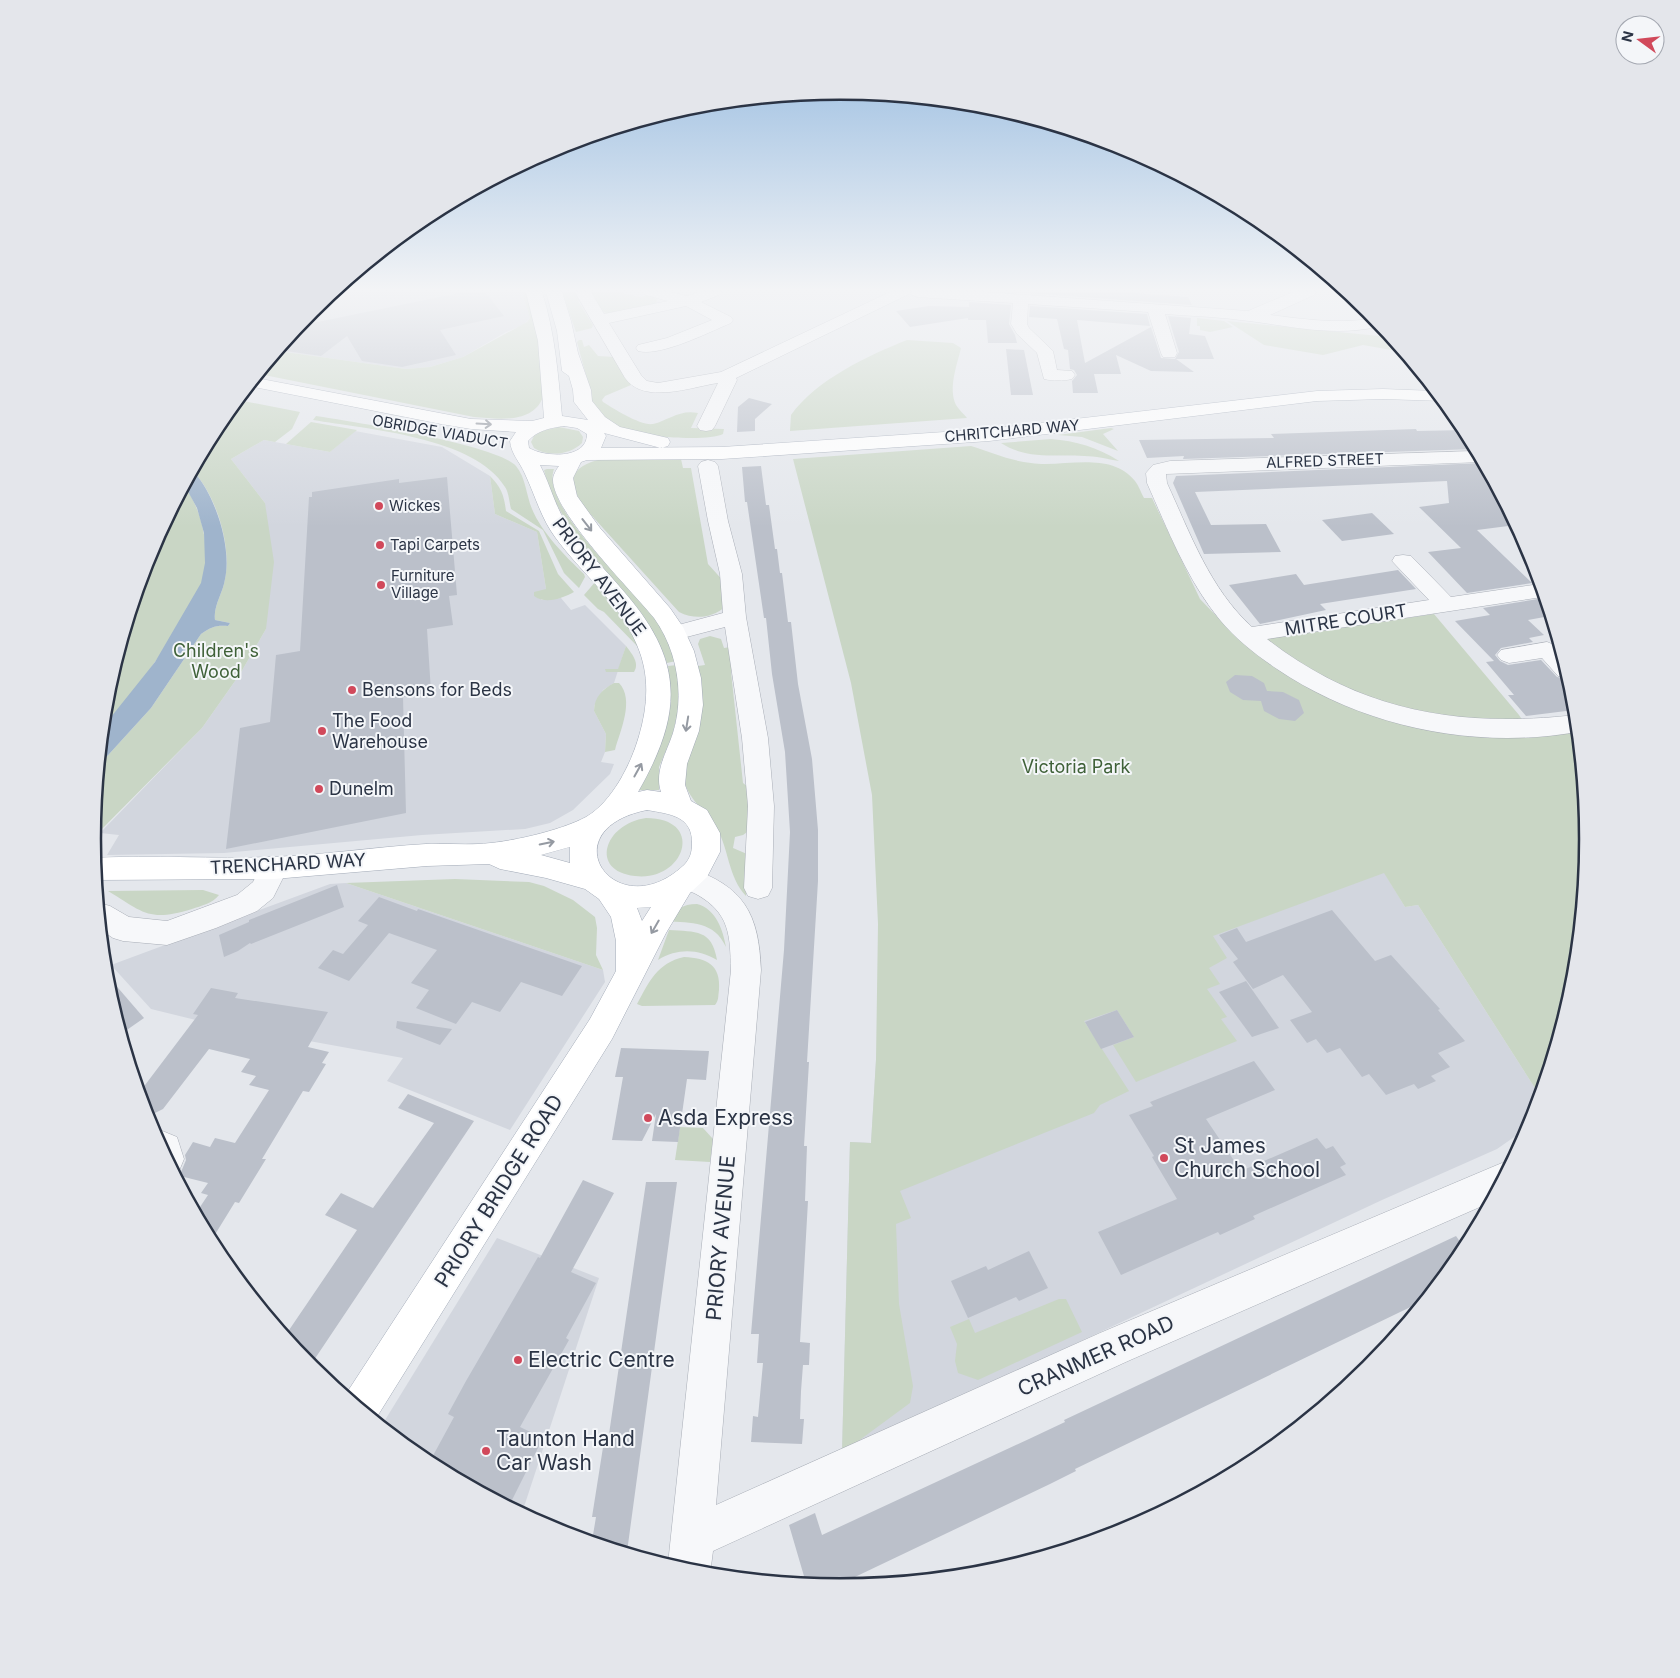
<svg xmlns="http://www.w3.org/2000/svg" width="1680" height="1678" viewBox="0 0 1680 1678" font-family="Inter,sans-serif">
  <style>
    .built { fill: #d2d6de }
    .green { fill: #c9d6c5 }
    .water { fill: #9fb4cc }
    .building { fill: #bbc0ca }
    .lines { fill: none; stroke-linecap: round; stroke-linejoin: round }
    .minor-casing { stroke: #a9aeb7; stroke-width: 1 }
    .major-casing { stroke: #a3abb8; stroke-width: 1 }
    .minor { fill: #f7f8fa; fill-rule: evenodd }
    .major { fill: #fff; fill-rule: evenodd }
    .oneway { stroke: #959aa2 }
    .poi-dot { fill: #d1495b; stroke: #f4f6f9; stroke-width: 2 }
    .labels { text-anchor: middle; stroke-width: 4; stroke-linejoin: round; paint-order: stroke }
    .far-street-label { font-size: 15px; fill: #2b3445; stroke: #f4f6f9 }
    .far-poi-label { font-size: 15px; fill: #2b3445; stroke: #f4f6f9; text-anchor: start }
    .street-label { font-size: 18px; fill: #2b3445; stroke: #f4f6f9 }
    .park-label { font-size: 18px; fill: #3f6138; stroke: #f4f6f9 }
    .poi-label { font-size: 18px; fill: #2b3445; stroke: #f4f6f9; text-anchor: start }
    .near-poi-label { font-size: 21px; fill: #2b3445; stroke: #f4f6f9; text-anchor: start }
    .near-street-label { font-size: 21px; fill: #2b3445; stroke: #f4f6f9 }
    .rim { fill: none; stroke: #2b3445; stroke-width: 2.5 }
  </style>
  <rect width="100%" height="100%" fill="#e4e7ec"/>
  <g class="built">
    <path d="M334,292H522L530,318L523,325L506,332L463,357L430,367L406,369L278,351L311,310Z"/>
    <path d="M355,431L442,447L490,476L495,514L537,532L546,589L541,600L561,598L571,610L585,605L626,646L614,683L603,690L594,706V711L606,734L605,752L601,762L614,764L610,774L573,810L550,823L525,829L422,835L224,853L107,855L119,835L100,833L202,728L240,674L266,629L265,503L231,459L264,440L330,452Z"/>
    <path d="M1384,872L1405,907L1418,905L1540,1096L1530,1126L1497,1149L1382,1200L842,1453L850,1142L871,1143L876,1060Z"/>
    <path d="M346,883L603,970L605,982L510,1130L387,1081L403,1058L204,1022L151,1009L111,965L330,884Z"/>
    <path d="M497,1238L599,1278L522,1513L424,1461L382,1425Z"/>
  </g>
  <g class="green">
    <path d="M522,292H526L538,324L543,397C533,424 498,419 474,417L259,374L278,351L406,369L430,367L463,357L527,322L530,318Z"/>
    <path d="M562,292H576L581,300L578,301L593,325L592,328L576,332Z"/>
    <path d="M587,292H617L640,297L648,295L654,296L657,301L655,304L608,314L597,309Z"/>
    <path d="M1197,318L1224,321L1233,327L1210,332L1200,330V326H1197Z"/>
    <path d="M1227,321L1379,336L1393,340L1403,352L1363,345L1323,355L1264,345Z"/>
    <path d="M579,340H582L584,347L589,345L598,356L615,357L631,385L605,396L602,400L603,402C614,409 641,426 653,424C669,420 680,409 698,413L691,428L724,429L723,434C708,442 639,437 622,429C612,425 602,415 593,409L590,390L577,342Z"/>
    <path d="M907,340L953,343L961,348C957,365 948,388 956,405C959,410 964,414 967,418L790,431L791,415C816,380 867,356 907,340Z"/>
    <path d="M238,400L300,412L292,429L275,442L264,440L231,459L265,503L274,562L266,629L240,674L202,728L92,839L100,764L151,708L201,634C211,627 216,625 228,626L230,623L215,620C213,606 223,593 225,579C232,546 216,495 193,471L218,423Z"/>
    <path d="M316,416C350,421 498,445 516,466C526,478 526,495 532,509C542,533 565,556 584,574L585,577L579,588L564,573L543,530L511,509C509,501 509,493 505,487C475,437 366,429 313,420Z"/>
    <path d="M311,422L357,430L330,452L286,444Z"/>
    <path d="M559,427L579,431L583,437L582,443C570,455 548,457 534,448L531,442L534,436L542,431Z"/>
    <path d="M1111,428L1114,429L1103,434L1118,451L1082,437L1058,435Z"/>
    <path d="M1051,439C1076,441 1097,447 1119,461C1107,459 1096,456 1084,456C1055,454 1027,460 1001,443Z"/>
    <path d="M971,446C990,452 1011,461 1031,463C1063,468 1110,450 1135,481C1139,486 1141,493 1144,498H1152L1200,599L1226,626L1245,642L1434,614L1519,715L1530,732L1577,727L1588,839L1573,985L1540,1096L1418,905L1405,907L1384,873L1213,936L1227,958L1209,968L1220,984L1207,989L1227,1017L1221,1019L1237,1041L1136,1082L1113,1045L1134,1037L1117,1010L1084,1021L1129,1091L1100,1105L1094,1113L900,1191L911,1218L896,1224L899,1304L913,1386L910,1403L842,1453L850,1142L871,1143L876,1060L878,924L872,795L851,683L793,459Z"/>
    <path d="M681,459L683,468H691L708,564L726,584L725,607C712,618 695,620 679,612L584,507C569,484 567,468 598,460Z"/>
    <path d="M547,469H554C540,507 632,587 654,617C663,630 670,646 676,661L667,663C643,588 562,548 544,470Z"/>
    <path d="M490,476C501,487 504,495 506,511L539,531L558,574L574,592C563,598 546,605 534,596V592L546,589L537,532L495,514Z"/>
    <path d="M185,486C203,513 211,550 202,582C199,592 191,603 186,612C163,654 135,692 103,727L107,693L149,553Z"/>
    <path d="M596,581L624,618L639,648L604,612L598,609L584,595Z"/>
    <path d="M710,636L721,639L724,648L730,647L736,665L731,672L743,783L749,788L750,830L743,835L735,837L733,848L747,854L746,896C728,877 729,849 717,829C705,808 686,800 683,774L702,689L698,666L705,665L698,644L700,639Z"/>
    <path d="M626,646C632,654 640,663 634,672H606L605,669H618Z"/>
    <path d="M677,665L679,700L678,712L672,736L659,767V790H637L669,713L671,703L668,666Z"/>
    <path d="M614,683H619C635,700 620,731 615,750L605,752L606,734L594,711C594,697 603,689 614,683Z"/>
    <path d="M646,818C706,818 685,882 635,876C589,871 604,824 646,818Z"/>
    <path d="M455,879L529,882L544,886L573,900L595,917L597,928L596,955L603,970L346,883Z"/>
    <path d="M203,890L219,895C213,903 201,906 192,909C149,922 144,913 108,891Z"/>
    <path d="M697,904C716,909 723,930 726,947C714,921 692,923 666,921C676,910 682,904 697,904Z"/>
    <path d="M669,930C696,932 712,929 717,960C698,949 678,948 658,960Z"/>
    <path d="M684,957C707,958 721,965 719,990C718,996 719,1000 715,1005L642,1006L637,1004C649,982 657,963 684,957Z"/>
    <path d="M680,1127L703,1128L713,1139L710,1162L675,1160Z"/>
    <path d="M1059,1299H1066L1082,1332L978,1380L958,1373L955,1361L957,1344L950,1327L969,1319L975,1333Z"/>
  </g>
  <path class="water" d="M193,471C215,494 232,547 225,579C223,593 213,606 215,620L230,623L228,626C216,625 211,627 201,634L151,708L100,764L103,727L155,662L201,583L205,563L204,533L197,508L185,486Z"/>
  <g class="building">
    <path d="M464,292H485L504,316L440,330L456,355L402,367L362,361L347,336L321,356L279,350L298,326Z"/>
    <path d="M1011,292H1122L1188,297L1192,305Z"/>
    <path d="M969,302L1011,305L1009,324L1015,335L1017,343H988L986,320H968V318L910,327L896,311L929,306L969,307Z"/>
    <path d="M1030,306L1147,314L1150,326L1077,320L1085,363L1151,327L1161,358L1175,359L1179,352L1168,316L1191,318L1189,334L1205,336L1214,359H1176L1194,372L1151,371L1116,355L1121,374H1094L1098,393H1073L1072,381L1077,375L1074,370L1070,369L1068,350L1064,349L1057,319L1029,317Z"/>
    <path d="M1006,349L1024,350L1033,395H1011Z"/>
    <path d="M749,398L772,404L755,419V431L737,432L738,407Z"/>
    <path d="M1416,429L1417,431L1465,430L1475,449L1183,459L1184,456L1147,458L1139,440L1274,438L1271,434Z"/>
    <path d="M1483,463L1516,525L1477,530L1532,583L1467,593L1428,552L1461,548L1419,507L1449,503L1447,481L1195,492L1211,525L1266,524L1281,552L1204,554L1173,483L1176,476Z"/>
    <path d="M761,466L766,505H769L775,549H777L780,573H782L788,622H791L798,684L812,759L818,830V881L807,1062H809L804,1146H807L805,1201H808L800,1342L810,1343L809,1365H803L801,1391L800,1419H804L802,1444L751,1442L753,1416L758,1417L763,1363H757L759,1334H751L784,950L790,832L785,752L772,674L766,618H764L747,502H745L742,467Z"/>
    <path d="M447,477L457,595L449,596L453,625L427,629L431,692L403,697L406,813L226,849L240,728L270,722L276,655L300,651L309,497H312V492L399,479V483Z"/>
    <path d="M1372,513L1394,534L1342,541L1322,520Z"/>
    <path d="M1398,570L1416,589L1320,604L1326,610L1260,624L1229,585L1296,574L1304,585Z"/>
    <path d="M1544,598L1550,616L1528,620L1544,635L1529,638L1533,642L1501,648L1495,655L1500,661L1508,665L1541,660L1557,677L1567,679L1570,681L1573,693L1574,710L1526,716L1508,695H1514L1486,662L1494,661L1455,621L1490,615L1483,608Z"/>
    <path d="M1235,675L1252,676L1264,683L1267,691L1283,692L1299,700L1304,713L1295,721L1279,719L1264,711L1261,701L1243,700L1230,692L1226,682Z"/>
    <path d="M337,885L344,907L251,944L250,943L238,951L224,957L219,935L249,922V920Z"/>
    <path d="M379,897L417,911L418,909L582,966L562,996L521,982L500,1012L472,1002L456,1024L416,1008L429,990L411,983L437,950L389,933L349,981L318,968L333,950L343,954L368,925L358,921Z"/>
    <path d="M1332,910L1375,961L1391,955L1440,1009L1438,1010L1465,1041L1438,1053L1450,1067L1431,1076L1436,1081L1418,1089L1414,1084L1386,1095L1369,1074L1362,1077L1340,1048L1327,1053L1316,1039L1307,1043L1290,1020L1312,1012L1283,975L1253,989L1233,962L1238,959L1219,935L1237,928L1246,942Z"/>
    <path d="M106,974L144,1018L121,1034L107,985Z"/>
    <path d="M1246,981L1279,1028L1252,1037L1219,992Z"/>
    <path d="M211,988L238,993L235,998L328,1012L308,1047L329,1052L322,1063L326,1064L309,1092L303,1091L262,1159H266L239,1203L235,1202L211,1241L196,1213L208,1195L201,1193L208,1183L176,1175L181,1172L186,1160L185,1155L193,1142L210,1147L215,1138L235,1143L269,1090L249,1085L256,1076L241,1072L250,1059L209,1049L163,1109L147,1117L139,1093L198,1015L193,1014Z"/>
    <path d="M1117,1010L1134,1037L1101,1049L1085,1022Z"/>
    <path d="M397,1021L452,1029L440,1045L396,1028Z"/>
    <path d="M621,1048L709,1051L706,1080L687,1079L678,1142L652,1141L656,1114L642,1141L612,1140L623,1077H615Z"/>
    <path d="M1254,1061L1275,1090L1206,1119L1241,1171L1317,1138L1326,1149L1333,1146L1346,1164L1340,1167L1346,1175L1253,1216L1255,1219L1220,1235L1218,1232L1121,1275L1098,1232L1177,1199L1152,1157L1154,1156L1129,1115L1153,1106L1150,1102Z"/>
    <path d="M408,1094L474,1121L310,1366L285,1336L357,1230L325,1215L341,1193L373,1208L434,1123L398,1108Z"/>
    <path d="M583,1180L614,1193L571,1272L596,1283L566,1338L569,1340L520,1427L543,1438L509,1506L429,1463L454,1417L448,1414L466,1381L538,1257L540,1258Z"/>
    <path d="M646,1182H677L627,1552L592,1541L596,1517H592L604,1441H608Z"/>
    <path d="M1456,1236L1465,1249L1423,1301L1075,1469L1076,1471L1050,1484L836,1586L806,1583L789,1525L815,1513L822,1535L1029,1439L1065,1422L1064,1420Z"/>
    <path d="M1029,1251L1048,1288L1019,1301L1016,1297L968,1318L951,1281L986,1266L988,1270Z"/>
  </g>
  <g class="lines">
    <g class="minor-casing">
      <g id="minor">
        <path d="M575,292H591L604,314L668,301L646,295L643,292H670L687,296L699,292H722L719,295L701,302L731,317L733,320L731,323C709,332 661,357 638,351L636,348L638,345L667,338L712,320L686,306L609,323L641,375L647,381L658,383L721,372L890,292H985L1248,311L1293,292H1317L1314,295L1270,315C1304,319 1335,324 1369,319L1330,292H1346L1369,310L1382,326C1335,337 1295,327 1249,321C1221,317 1193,316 1165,314L1177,353L1175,357H1163L1161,353L1148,312L1028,304L1027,324L1029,328L1053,351L1057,370L1072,371L1075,375L1072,379C1063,381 1053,381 1044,379L1037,353L1017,334L1011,324L1013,303L917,297L912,295L910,292L907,295L736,378L737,380L715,426L712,430L706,431L700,430L697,426L718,383C691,387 644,405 625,378Z"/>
        <path d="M1477,451L1482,462L1166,474L1167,483C1190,533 1210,589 1252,627L1429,600L1392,561L1395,556L1403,555L1411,556L1451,597L1540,584L1544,596L1542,597L1267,639C1361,712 1460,728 1576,715L1577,732C1475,750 1363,727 1277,669C1256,655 1236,639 1220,620C1187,580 1168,530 1147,483L1146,473L1153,465L1170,461Z"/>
        <path d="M708,460L715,462L718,466L728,521L742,574L746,617L768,738L774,806L772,888L768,896L758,899L748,896L744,888L748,806L742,738L725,627L675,640L667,638L664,633L667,628L723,613L720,574L708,521L698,466L701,462Z"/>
        <path d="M1547,642C1563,647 1564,662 1569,677L1558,676L1542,658L1509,663L1501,660L1497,655L1501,650Z"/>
        <path d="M274,857L284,860L288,868L273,898L257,911L216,928L167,945L123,941L113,938L101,930L99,903L110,906L129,917L167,921L237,895L253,882L264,860Z"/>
        <path d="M689,868C744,886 759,914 761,970L716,1505L1100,1333L1490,1168L1502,1163L1509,1166L1489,1203L1128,1361L713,1551L710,1574L694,1572L668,1564L731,970C730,935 730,913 696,894C686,889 680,889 675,879L679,871Z"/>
        <path d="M160,1130L177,1137L184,1159L179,1171L175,1173L153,1132Z"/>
      </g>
    </g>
    <g class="major-casing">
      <path id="major" d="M526,292H542C555,333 558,373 562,416L588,420L574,402L573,390L569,376L562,371L557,331L546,292H562L571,321L578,353L591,390L592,401L605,417L620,427L668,438L670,442L668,446L661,448L604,433L606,436L601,448L722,447L989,429L1317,391L1383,389L1435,391L1444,401L1383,399L1317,401L989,441L722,459L587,460L581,462L573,478L577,496L600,528L670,608L683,627L694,651L701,678L703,705L699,731L687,764L685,785L691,801L707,810L720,833V852L707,877L690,893L666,933L612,1039L375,1420L345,1395L346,1394L590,1019L616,971V941L611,917L599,899L585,889L546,878L500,869L489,864L427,866L274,879L96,880L94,858C153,855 213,859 272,857C324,855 375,847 426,844C443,843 461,845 478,844C507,843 560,831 586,817C612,802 631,764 639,736C648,705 650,675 637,645C620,603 581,573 555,537C541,518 535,495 525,474C520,462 511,454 510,441L516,432L471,429L441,424L249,386L256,378L471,419L532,421L544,418L538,341ZM564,426L577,428L587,434C587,460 544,457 529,448L528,441C538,430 550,428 564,426ZM540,465L559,466C556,470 553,475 553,480C553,512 632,591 654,618C677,650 685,694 673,733C667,752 654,771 661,792L647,790L638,792C682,715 685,663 626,594C608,572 588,553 571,530C556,511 551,486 540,465ZM647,810C670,814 693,816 692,844C692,852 690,859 684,865C616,929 547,830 647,810ZM570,847V863L541,855ZM651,907L642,921L637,908Z"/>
    </g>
    <use href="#minor" class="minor"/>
    <use href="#major" class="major"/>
  </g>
  <defs><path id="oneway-shaft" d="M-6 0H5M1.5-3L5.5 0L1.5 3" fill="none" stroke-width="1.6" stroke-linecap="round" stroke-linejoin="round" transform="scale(1.25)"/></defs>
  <g class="oneway">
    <use href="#oneway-shaft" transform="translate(484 424) rotate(3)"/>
    <use href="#oneway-shaft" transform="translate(587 525) rotate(52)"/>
    <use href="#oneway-shaft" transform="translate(687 724) rotate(99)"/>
    <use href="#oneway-shaft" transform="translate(638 770) rotate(-61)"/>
    <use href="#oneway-shaft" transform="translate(547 843) rotate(-12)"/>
    <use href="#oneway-shaft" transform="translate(655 927) rotate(120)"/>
  </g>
  <linearGradient id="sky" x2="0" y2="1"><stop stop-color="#8bb4dd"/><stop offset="0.55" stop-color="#f3f4f6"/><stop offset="1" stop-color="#f3f4f6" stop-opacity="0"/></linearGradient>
  <rect width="1680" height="527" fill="url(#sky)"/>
  <g class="poi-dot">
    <circle cx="379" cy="506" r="5"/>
    <circle cx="380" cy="545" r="5"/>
    <circle cx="381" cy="585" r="5"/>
    <circle cx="352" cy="690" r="5"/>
    <circle cx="322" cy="731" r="5"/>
    <circle cx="319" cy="789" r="5"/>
    <circle cx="648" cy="1118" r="5"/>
    <circle cx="1164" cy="1158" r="5"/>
    <circle cx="518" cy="1360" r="5"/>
    <circle cx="486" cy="1451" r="5"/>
  </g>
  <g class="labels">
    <g class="far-street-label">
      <text transform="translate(1012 431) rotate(-5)" y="5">CHRITCHARD WAY</text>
      <text transform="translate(440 432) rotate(10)" y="5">OBRIDGE VIADUCT</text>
      <text transform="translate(1325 461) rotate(-2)" y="5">ALFRED STREET</text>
    </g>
    <g class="far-poi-label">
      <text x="389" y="511">Wickes</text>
      <text x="390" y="550">Tapi Carpets</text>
      <text x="391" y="581">Furniture<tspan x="391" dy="17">Village</tspan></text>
    </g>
    <g class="street-label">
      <text transform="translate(599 577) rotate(53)" y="6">PRIORY AVENUE</text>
      <text transform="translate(1346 620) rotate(-9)" y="6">MITRE COURT</text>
      <text transform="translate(288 864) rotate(-3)" y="6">TRENCHARD WAY</text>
    </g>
    <g class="park-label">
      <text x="216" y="657">Children's<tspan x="216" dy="21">Wood</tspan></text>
      <text x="1076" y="773">Victoria Park</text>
    </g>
    <g class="poi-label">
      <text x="362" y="696">Bensons for Beds</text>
      <text x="332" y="727">The Food<tspan x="332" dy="21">Warehouse</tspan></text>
      <text x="329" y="795">Dunelm</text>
    </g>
    <g class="near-poi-label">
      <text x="658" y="1125">Asda Express</text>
      <text x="1174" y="1153">St James<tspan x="1174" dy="24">Church School</tspan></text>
      <text x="528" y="1367">Electric Centre</text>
      <text x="496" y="1446">Taunton Hand<tspan x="496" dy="24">Car Wash</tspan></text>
    </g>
    <g class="near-street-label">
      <text transform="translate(499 1191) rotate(-58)" y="7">PRIORY BRIDGE ROAD</text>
      <text transform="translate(721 1238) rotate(-85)" y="7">PRIORY AVENUE</text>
      <text transform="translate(1096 1356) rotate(-24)" y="7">CRANMER ROAD</text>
    </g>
  </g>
  <path d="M0 0H1680V1678H0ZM101 839a739 739 0 1 1 1478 0a739 739 0 1 1-1478 0Z" fill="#e4e6eb" fill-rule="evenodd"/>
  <path class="rim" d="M101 839a739 739 0 1 1 1478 0a739 739 0 1 1-1478 0Z"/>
  <g transform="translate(1640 40) rotate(285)"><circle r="24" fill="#f4f6f9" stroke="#a4a8b1"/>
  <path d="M0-4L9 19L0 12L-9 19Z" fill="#d1495b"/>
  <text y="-8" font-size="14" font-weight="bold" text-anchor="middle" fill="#2b3445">N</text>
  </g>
</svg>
